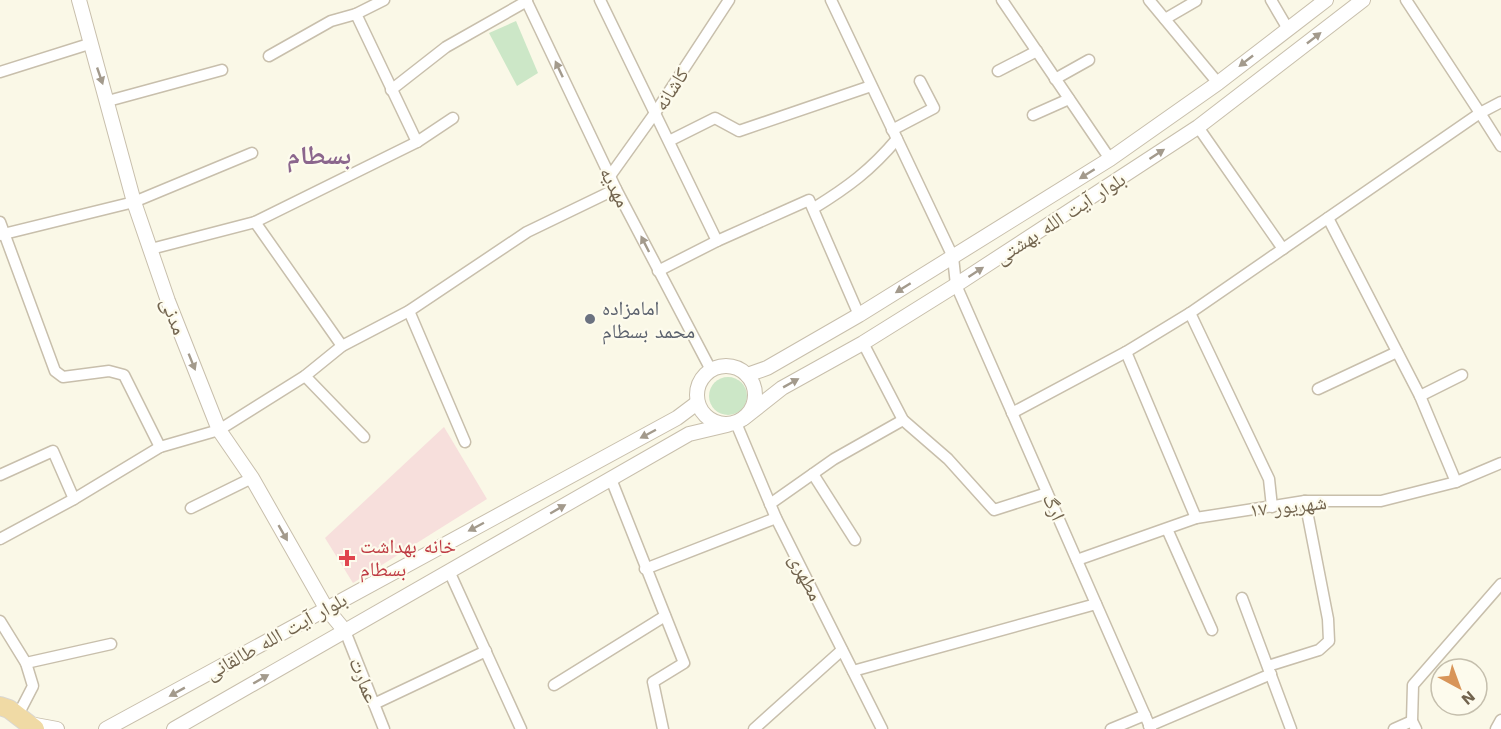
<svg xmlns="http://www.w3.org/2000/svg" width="1501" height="729" viewBox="0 0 1501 729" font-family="'Work Sans','Noto Naskh Arabic',sans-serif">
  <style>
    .medical { fill: #f7dfdc }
    .green { fill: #cce7c7 }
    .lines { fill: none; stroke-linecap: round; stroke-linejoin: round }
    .minor-casing { stroke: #c8bfac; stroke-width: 13 }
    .tertiary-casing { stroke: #c8bfac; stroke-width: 16 }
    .trunk-casing { stroke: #dad7d1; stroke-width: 20 }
    .minor { stroke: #fff; stroke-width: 10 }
    .tertiary { stroke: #fff; stroke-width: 14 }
    .trunk { stroke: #f0daa5; stroke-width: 18 }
    .oneway { fill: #a39a8c }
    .worship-dot { fill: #6b7280; stroke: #fdfbed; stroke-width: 2 }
    .health-dot { fill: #e0444e; stroke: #fdfbed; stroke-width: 2 }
    .labels { text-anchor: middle; stroke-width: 4.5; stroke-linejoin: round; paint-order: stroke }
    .street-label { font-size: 20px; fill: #72644e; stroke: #fdfbed }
    .worship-label { font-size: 20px; fill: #5b616d; stroke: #fdfbed; text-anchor: start }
    .health-label { font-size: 20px; fill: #be3a42; stroke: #fdfbed; text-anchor: start }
    .district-label { font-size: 26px; font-weight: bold; fill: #8b668d; stroke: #fdfbed }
  </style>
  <rect width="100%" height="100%" fill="#faf8e7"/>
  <path class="medical" d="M444,427L487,499L353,583L325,538Z"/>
  <g class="green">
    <path d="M516,21L538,73L517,86L489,33Z"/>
    <circle cx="728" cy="396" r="19"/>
  </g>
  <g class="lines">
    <g class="minor-casing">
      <g id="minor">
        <path d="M384,0L356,14L417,142"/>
        <path d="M526,0L616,189L711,370"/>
        <path d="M600,0L717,241"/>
        <path d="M831,0L953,257L956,285L1151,729"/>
        <path d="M1002,0L1110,159"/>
        <path d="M1149,0L1218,83"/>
        <path d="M1271,0L1288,29"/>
        <path d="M1165,19L1196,1"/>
        <path d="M269,56L331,21L356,14"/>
        <path d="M998,71L1037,51"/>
        <path d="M0,72L89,44"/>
        <path d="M1055,79L1089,60"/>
        <path d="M391,90L446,47L527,1"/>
        <path d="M108,101L222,70"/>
        <path d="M1501,102L1480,113L1501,146"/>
        <path d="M1033,115L1069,99"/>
        <path d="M1198,127L1283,249"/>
        <path d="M892,130L934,108L920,81"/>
        <path d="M669,141L715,118L739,131L871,86"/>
        <path d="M610,176L655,113L729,0"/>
        <path d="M814,208C848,187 871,170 897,139"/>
        <path d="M1328,218L1420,396L1456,482"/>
        <path d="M0,222L55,371L63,377L109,371L124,375L160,447"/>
        <path d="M255,222L342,346"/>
        <path d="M0,235L134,202L252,153"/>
        <path d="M151,249L255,222L417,142L453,118"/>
        <path d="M658,271L717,241L809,200L859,315"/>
        <path d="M409,311L465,442"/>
        <path d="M1190,313L1269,479L1272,507"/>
        <path d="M863,343L903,420L948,459L994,510L1047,493"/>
        <path d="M1126,352L1196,518"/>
        <path d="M305,376L364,437"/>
        <path d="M1318,389L1397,352"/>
        <path d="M1420,396L1462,375"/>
        <path d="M1012,413L1126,352L1190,313L1480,113L1406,0"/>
        <path d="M736,423L776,518L882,729"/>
        <path d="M813,474L855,540"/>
        <path d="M0,475L53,451L74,499"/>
        <path d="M611,479L684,663L653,682L663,729"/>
        <path d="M770,504L834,459L903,420"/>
        <path d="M191,508L252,478"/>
        <path d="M1167,529L1212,630"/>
        <path d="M0,539L74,499L160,447L219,430L305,376L342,346L409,311L527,232L616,189"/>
        <path d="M1077,560L1196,518L1305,501H1381L1456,482L1501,463"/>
        <path d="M645,569L776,518"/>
        <path d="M449,571L521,729"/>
        <path d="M1242,598L1291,729"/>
        <path d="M0,621L26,663L111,644"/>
        <path d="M345,631L384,729"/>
        <path d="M1268,666L1319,650L1329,641L1328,619L1305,501"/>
        <path d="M853,671L1096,604"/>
        <path d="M554,685L665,616"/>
        <path d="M374,704L486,651"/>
        <path d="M18,715L33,686L26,663"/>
        <path d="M1149,726L1271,674"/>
        <path d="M754,729L842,650"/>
        <path d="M1111,729L1145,715"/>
        <path d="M1394,729L1412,721"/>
        <path d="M1416,729L1412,721L1413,685L1501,584"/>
        <path d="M1496,729L1501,720"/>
      </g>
    </g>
    <g class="tertiary-casing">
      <g id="tertiary">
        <path d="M79,0L134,202L168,301L219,430L252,478L326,608L345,631"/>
        <circle cx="726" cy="395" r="29"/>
        <path d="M747,375L767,368L859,315L1110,159L1218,83L1326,0"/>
        <path d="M744,418L782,388L863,343L956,285L1198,127L1363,0"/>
        <path d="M30,724L57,729"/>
        <path d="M106,729L677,418L697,403"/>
        <path d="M174,729L689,434L727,425"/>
      </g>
    </g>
    <g class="trunk-casing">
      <path id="trunk" d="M0,706L9,709L35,729"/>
    </g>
    <use href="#minor" class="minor"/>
    <use href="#tertiary" class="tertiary"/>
    <use href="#trunk" class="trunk"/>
  </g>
  <defs><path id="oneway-solid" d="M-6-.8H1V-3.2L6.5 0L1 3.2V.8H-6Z" transform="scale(1.5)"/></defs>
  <g class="oneway">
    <use href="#oneway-solid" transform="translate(1314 38) rotate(-38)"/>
    <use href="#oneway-solid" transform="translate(1246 61) rotate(142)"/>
    <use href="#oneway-solid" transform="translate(559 69) rotate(-115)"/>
    <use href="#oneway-solid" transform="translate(100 76) rotate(71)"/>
    <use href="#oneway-solid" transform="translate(1157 154) rotate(-33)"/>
    <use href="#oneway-solid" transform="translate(1087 174) rotate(148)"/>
    <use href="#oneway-solid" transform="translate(645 244) rotate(-117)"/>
    <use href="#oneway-solid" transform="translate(976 272) rotate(-33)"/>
    <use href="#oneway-solid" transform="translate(903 288) rotate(148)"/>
    <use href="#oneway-solid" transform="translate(192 362) rotate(68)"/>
    <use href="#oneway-solid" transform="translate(791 383) rotate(-29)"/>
    <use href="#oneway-solid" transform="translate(648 434) rotate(152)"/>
    <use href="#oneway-solid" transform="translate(558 509) rotate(-30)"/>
    <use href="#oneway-solid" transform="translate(476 527) rotate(152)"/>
    <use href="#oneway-solid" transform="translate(283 533) rotate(60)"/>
    <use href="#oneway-solid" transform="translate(261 679) rotate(-30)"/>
    <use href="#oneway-solid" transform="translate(177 692) rotate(151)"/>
  </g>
  <circle class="worship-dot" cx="590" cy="319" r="6"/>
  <path class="health-dot" d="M344 549h6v6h6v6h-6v6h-6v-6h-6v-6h6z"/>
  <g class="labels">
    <g class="street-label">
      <text transform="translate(671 89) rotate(-57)" y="7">کاشانه</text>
      <text transform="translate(615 187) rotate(63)" y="7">مهدیه</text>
      <text transform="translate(1060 218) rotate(-33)" y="7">بلوار آیت الله بهشتی</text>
      <text transform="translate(174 316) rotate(69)" y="7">مدنی</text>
      <text transform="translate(1288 506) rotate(-6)" y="7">۱۷ شهریور</text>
      <text transform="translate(1054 507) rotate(66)" y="7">ارگ</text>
      <text transform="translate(806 577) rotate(63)" y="7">مطهری</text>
      <text transform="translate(276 636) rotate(-29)" y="7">بلوار آیت الله طالقانی</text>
      <text transform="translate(364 680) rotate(68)" y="7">عمارت</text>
    </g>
    <g class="worship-label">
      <text x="602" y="315">امامزاده<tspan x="602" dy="23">محمد بسطام</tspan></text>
    </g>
    <g class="health-label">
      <text x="360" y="553">خانه بهداشت<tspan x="360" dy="23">بسطام</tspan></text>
    </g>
    <g class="district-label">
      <text x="319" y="164">بسطام</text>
    </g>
  </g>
  <g transform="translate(1459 687) rotate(139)"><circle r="28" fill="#fdfbed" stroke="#c5bfad" stroke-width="1.5"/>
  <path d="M0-4.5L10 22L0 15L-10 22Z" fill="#d89559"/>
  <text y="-9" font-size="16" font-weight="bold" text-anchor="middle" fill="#72644e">N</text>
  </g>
</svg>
